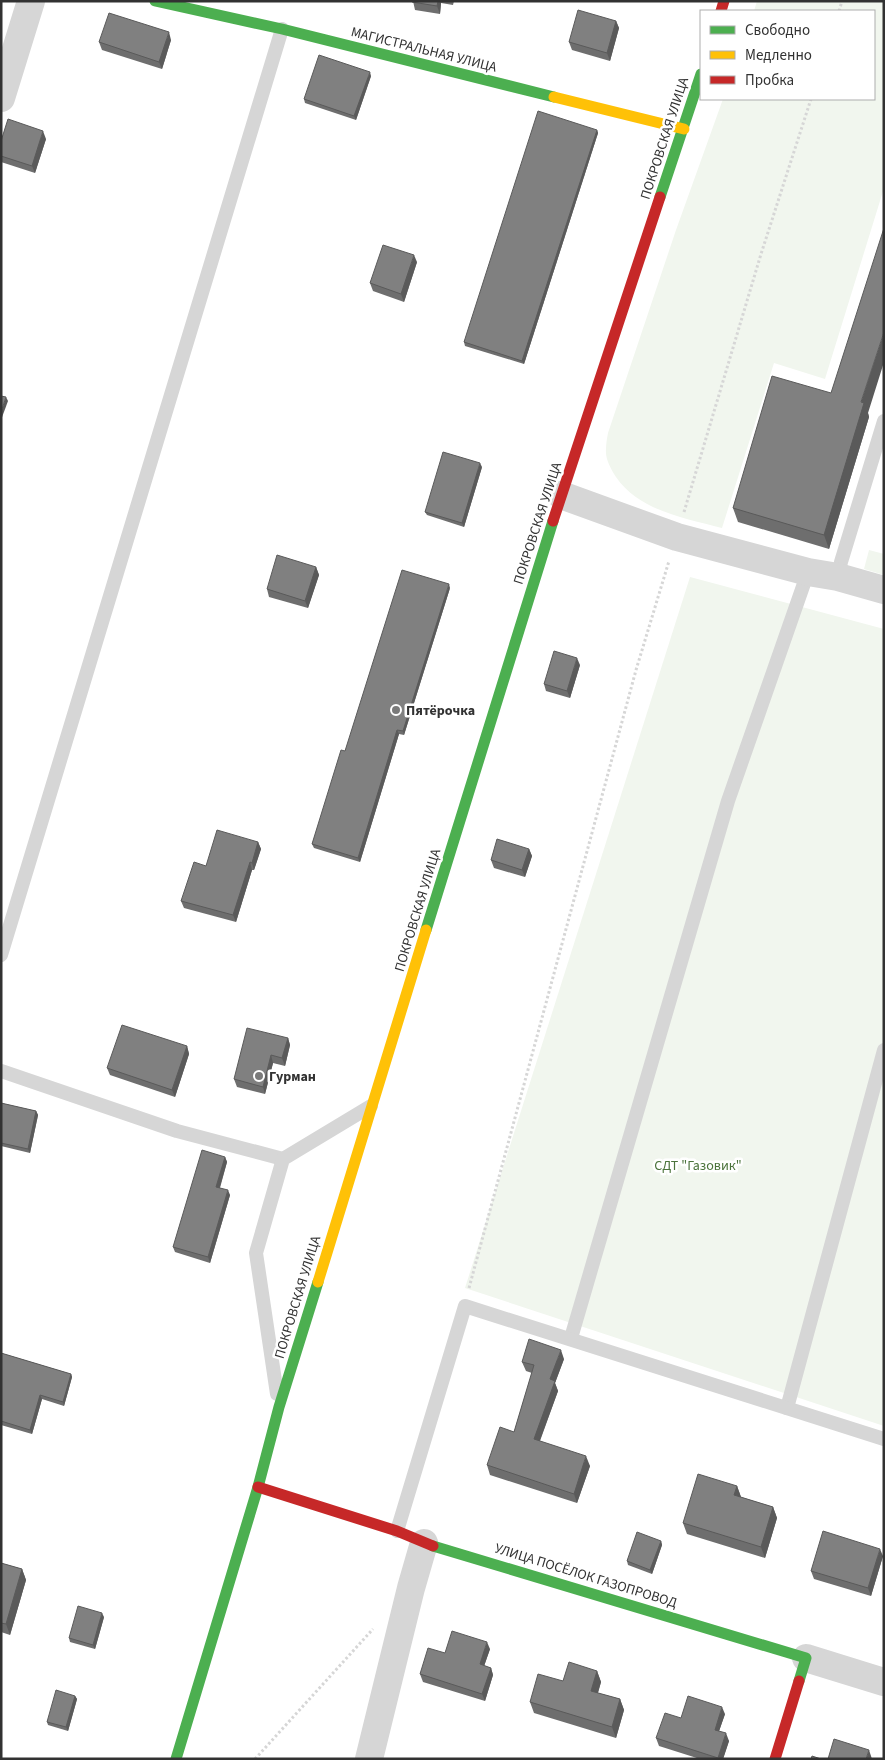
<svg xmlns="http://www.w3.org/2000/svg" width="885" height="1760" viewBox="0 0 885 1760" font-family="'Source Sans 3',sans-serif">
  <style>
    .green { fill: #f1f6ee }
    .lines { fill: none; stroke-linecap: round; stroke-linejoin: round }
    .path { stroke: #d6d6d6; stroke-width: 3; stroke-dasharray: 2.5 2.5; stroke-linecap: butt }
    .lane { stroke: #d6d6d6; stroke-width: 14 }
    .street { stroke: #d6d6d6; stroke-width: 28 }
    .fast { stroke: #4caf50; stroke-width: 11 }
    .slow { stroke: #ffc107; stroke-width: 11 }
    .jam { stroke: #c62828; stroke-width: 11 }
    .wall { fill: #6e6e6e }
    .shaded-wall { fill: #5a5a5a }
    .building { fill: #808080; stroke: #5a5a5a }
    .poi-dot { fill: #7a7a7a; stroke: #fff; stroke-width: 2 }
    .labels { text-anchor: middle; stroke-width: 5; stroke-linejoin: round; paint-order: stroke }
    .street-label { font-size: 14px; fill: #323232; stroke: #fff }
    .poi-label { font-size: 14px; font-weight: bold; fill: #323232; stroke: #fff; text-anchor: start }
    .park-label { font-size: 14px; fill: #4b733b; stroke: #fff }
  </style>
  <rect width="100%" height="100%" fill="#fff"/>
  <g class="green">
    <path d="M757,1H884V188L825,379L774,363L722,528C685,518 639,511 616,477C611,469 605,459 606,449C606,444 607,438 608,433L676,230L723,99H874V11H754Z"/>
    <path d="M869,550L884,554V575L864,569Z"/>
    <path d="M690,577L884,629V1426L465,1288Z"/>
  </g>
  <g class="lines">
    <g class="path">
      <path d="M839,11L842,1"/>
      <path d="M684,512L761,254L811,99"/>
      <path d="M469,1288L636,670L669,561"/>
      <path d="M255,1759L373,1629"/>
    </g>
    <g class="lane">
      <path d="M838,577L841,562L884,421"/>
      <path d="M1,955L282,29"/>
      <path d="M1,1071L177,1131L283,1159"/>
      <path d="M571,1338L728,801L808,572"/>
      <path d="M277,1394L256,1253L283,1159L371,1106"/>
      <path d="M787,1408L884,1050"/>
      <path d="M397,1531L465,1306L884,1439"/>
    </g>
    <g class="street">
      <path d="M1,98L31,1"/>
      <path d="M561,495L677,537L808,572L838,577L884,590"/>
      <path d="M806,1658L884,1682"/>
      <path d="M369,1759L411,1588L424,1543"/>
    </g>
    <g class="fast">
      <path d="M155,1L282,29L554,97"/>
      <path d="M660,197L701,74"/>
      <path d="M426,930L553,521"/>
      <path d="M433,1546L806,1658L799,1681"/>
      <path d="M176,1759L258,1487L279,1407L318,1282"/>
    </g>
    <g class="slow">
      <path d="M554,97L684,129"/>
      <path d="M318,1282L426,930"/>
    </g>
    <g class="jam">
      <path d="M721,11L724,1"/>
      <path d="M553,521L660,197"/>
      <path d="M258,1487L397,1531L433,1546"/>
      <path d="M775,1759L799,1681"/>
    </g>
  </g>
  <g class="wall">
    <path d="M413,1H454L453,5L441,3L440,14L415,10Z"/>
    <path d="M616,21L619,28L610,61L572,50L569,42Z"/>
    <path d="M171,40L162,69L102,50L99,42Z"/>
    <path d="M371,76L356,120L305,103L304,99Z"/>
    <path d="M597,130L598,133L524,364L465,346L464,342Z"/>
    <path d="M46,139L35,173L1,162V141Z"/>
    <path d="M417,262L404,302L373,291L370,283Z"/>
    <path d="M831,393L868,413L869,417L829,549L738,522L733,508Z"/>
    <path d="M482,467L464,527L427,515L425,512Z"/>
    <path d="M316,567L319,575L308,608L269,597L267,589Z"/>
    <path d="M450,588L404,735L399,734L360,862L314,848L312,844L345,751Z"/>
    <path d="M580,665L570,698L546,691L544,684Z"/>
    <path d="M258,842L261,849L254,870H252L236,922L184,908L181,901L206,866Z"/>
    <path d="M529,849L532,856L525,877L494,868L491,860Z"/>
    <path d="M288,1038L290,1045L285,1066L273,1063L265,1094L237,1087L234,1079Z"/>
    <path d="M187,1046L189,1054L175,1097L110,1075L107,1068Z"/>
    <path d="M1,1103L36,1111L38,1115L30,1153L1,1146Z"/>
    <path d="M225,1157L227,1162L220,1188L230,1195L210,1263L175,1252L173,1247Z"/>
    <path d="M1,1353L71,1374L72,1377L64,1406L42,1399L32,1434L1,1425Z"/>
    <path d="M564,1359L555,1383L558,1391L540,1441L590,1466L577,1503L490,1475L487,1465L514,1432L532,1373L526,1371L522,1362Z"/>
    <path d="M737,1486L741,1497L773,1507L777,1518L765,1558L687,1534L683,1523Z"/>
    <path d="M661,1541L662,1545L652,1574L628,1565L627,1561Z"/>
    <path d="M883,1556L871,1596L814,1579L811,1571Z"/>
    <path d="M1,1563L22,1569L26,1580L10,1635L1,1632Z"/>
    <path d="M104,1617L95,1649L70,1642L69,1638Z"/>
    <path d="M490,1649L484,1666L491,1668L493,1675L485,1701L423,1682L420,1674L445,1653Z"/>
    <path d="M597,1671L601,1682L598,1693L620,1699L624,1710L616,1738L534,1713L530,1702L563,1681Z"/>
    <path d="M75,1696L77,1699L68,1731L48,1725L47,1722Z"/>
    <path d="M725,1714L719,1731L729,1741L723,1759H700L659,1746L656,1738L681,1718Z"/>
  </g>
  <g class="shaded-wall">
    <path d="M438,1H441V3L440,14L437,6Z"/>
    <path d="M616,21L619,28L610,61L607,53Z"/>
    <path d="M169,32L171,40L162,69L159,62Z"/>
    <path d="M370,72L371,76L356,120L354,116Z"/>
    <path d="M597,130L598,133L524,364L522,361Z"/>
    <path d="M43,131L46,139L35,173L32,166Z"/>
    <path d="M414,255L417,262L404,302L401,294Z"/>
    <path d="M884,332V362L868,413L869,417L829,549L824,535L861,402Z"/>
    <path d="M6,397L8,401L1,420V412Z"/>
    <path d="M480,463L482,467L464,527L462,523Z"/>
    <path d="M316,567L319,575L308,608L305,601Z"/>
    <path d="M449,584L450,588L404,735L403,731Z"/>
    <path d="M577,658L580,665L570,698L567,691Z"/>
    <path d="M397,730L399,734L360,862L358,858Z"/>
    <path d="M258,842L261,849L254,870L252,863Z"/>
    <path d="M529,849L532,856L525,877L522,870Z"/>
    <path d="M250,862L252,870L236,922L233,915Z"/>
    <path d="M288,1038L290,1045L285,1066L282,1058Z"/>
    <path d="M187,1046L189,1054L175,1097L172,1090Z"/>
    <path d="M271,1055L273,1063L265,1094L263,1087Z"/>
    <path d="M36,1111L38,1115L30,1153L28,1149Z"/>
    <path d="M225,1157L227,1162L218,1193L216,1187Z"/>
    <path d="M228,1190L230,1195L210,1263L208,1257Z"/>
    <path d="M561,1350L564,1359L555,1383L558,1391L537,1448L534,1439L550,1379Z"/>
    <path d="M71,1374L72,1377L64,1406L63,1402Z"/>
    <path d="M40,1395L42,1399L32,1434L30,1430Z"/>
    <path d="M586,1456L590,1466L577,1503L574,1494Z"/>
    <path d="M737,1486L741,1497L738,1506L734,1495Z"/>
    <path d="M773,1507L777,1518L765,1558L761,1547Z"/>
    <path d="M661,1541L662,1545L652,1574L650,1570Z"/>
    <path d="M880,1549L883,1556L871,1596L868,1588Z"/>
    <path d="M22,1569L26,1580L10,1635L6,1624Z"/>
    <path d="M102,1613L104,1617L95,1649L93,1645Z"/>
    <path d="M487,1642L490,1649L482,1672L480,1664Z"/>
    <path d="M491,1668L493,1675L485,1701L482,1694Z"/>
    <path d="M597,1671L601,1682L595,1702L591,1691Z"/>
    <path d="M75,1696L77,1699L68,1731L66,1727Z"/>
    <path d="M620,1699L624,1710L616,1738L612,1727Z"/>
    <path d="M722,1707L725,1714L717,1737L715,1730Z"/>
    <path d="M726,1733L729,1741L723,1759H718Z"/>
    <path d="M869,1750L872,1759H866Z"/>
  </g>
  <g class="building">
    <path d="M413,1H438L437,6L412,2Z"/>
    <path d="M578,10L616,21L607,53L569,42Z"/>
    <path d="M109,13L169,32L159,62L99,42Z"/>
    <path d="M319,55L370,72L354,116L304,99Z"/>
    <path d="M538,111L597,130L522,361L464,342Z"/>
    <path d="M8,119L43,131L32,166L1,156V141Z"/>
    <path d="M884,228V332L861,402L864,403L824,535L733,508L772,376L831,393Z"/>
    <path d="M383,245L414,255L401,294L370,283Z"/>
    <path d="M1,396L6,397L1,412Z"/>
    <path d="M443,452L480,463L462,523L425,512Z"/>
    <path d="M277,555L316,567L305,601L267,589Z"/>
    <path d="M402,570L449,584L403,731L397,730L358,858L312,844L341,750L345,751Z"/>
    <path d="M554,651L577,658L567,691L544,684Z"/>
    <path d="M217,830L258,842L252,863L250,862L233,915L181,901L194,862L206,866Z"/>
    <path d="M497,839L529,849L522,870L491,860Z"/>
    <path d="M122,1025L187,1046L172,1090L107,1068Z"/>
    <path d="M247,1028L288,1038L282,1058L271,1055L263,1087L234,1079Z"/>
    <path d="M1,1103L36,1111L28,1149L1,1143Z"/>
    <path d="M202,1150L225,1157L216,1187L228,1190L208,1257L173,1247Z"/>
    <path d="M529,1339L561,1350L550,1379L555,1381L534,1439L586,1456L574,1494L487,1465L500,1427L514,1432L534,1365L522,1362Z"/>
    <path d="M1,1353L71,1374L63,1402L40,1395L30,1430L1,1421Z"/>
    <path d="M698,1474L737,1486L734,1495L773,1507L761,1547L683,1523Z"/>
    <path d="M823,1531L880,1549L868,1588L811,1571Z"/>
    <path d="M637,1532L661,1541L650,1570L627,1561Z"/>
    <path d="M1,1563L22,1569L6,1624L1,1623Z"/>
    <path d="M78,1606L102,1613L93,1645L69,1638Z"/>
    <path d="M452,1631L487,1642L480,1664L491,1668L482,1694L420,1674L428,1648L445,1653Z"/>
    <path d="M569,1662L597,1671L591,1691L620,1699L612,1727L530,1702L538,1674L563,1681Z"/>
    <path d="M56,1690L75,1696L66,1727L47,1722Z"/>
    <path d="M688,1696L722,1707L715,1730L726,1733L718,1758L656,1738L665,1713L681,1718Z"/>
    <path d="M834,1739L869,1750L866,1759H828Z"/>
    <path d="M812,1756L821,1759H811Z"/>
  </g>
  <g class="poi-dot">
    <circle cx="396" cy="710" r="5"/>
    <circle cx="259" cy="1076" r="5"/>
  </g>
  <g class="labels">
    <g class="street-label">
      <text transform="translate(424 49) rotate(14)" y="5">МАГИСТРАЛЬНАЯ УЛИЦА</text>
      <text transform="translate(664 138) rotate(-72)" y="5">ПОКРОВСКАЯ УЛИЦА</text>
      <text transform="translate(537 523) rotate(-72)" y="5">ПОКРОВСКАЯ УЛИЦА</text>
      <text transform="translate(417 910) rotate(-73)" y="5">ПОКРОВСКАЯ УЛИЦА</text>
      <text transform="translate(297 1297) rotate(-73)" y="5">ПОКРОВСКАЯ УЛИЦА</text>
      <text transform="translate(586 1575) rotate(17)" y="5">УЛИЦА ПОСЁЛОК ГАЗОПРОВОД</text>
    </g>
    <g class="poi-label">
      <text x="406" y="715">Пятёрочка</text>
      <text x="269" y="1081">Гурман</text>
    </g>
    <g class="park-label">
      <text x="698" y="1170">СДТ "Газовик"</text>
    </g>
  </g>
  <rect width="885" height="1760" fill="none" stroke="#323232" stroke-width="5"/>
  <rect x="700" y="10" width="175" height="90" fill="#ffffff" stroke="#adadad"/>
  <rect x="710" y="26" width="25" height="8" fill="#4caf50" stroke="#adadad"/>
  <text x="745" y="35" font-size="15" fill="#323232">Свободно</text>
  <rect x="710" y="51" width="25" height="8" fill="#ffc107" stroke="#adadad"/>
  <text x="745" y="60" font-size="15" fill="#323232">Медленно</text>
  <rect x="710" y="76" width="25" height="8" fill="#c62828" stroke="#adadad"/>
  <text x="745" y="85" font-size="15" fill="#323232">Пробка</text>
</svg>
